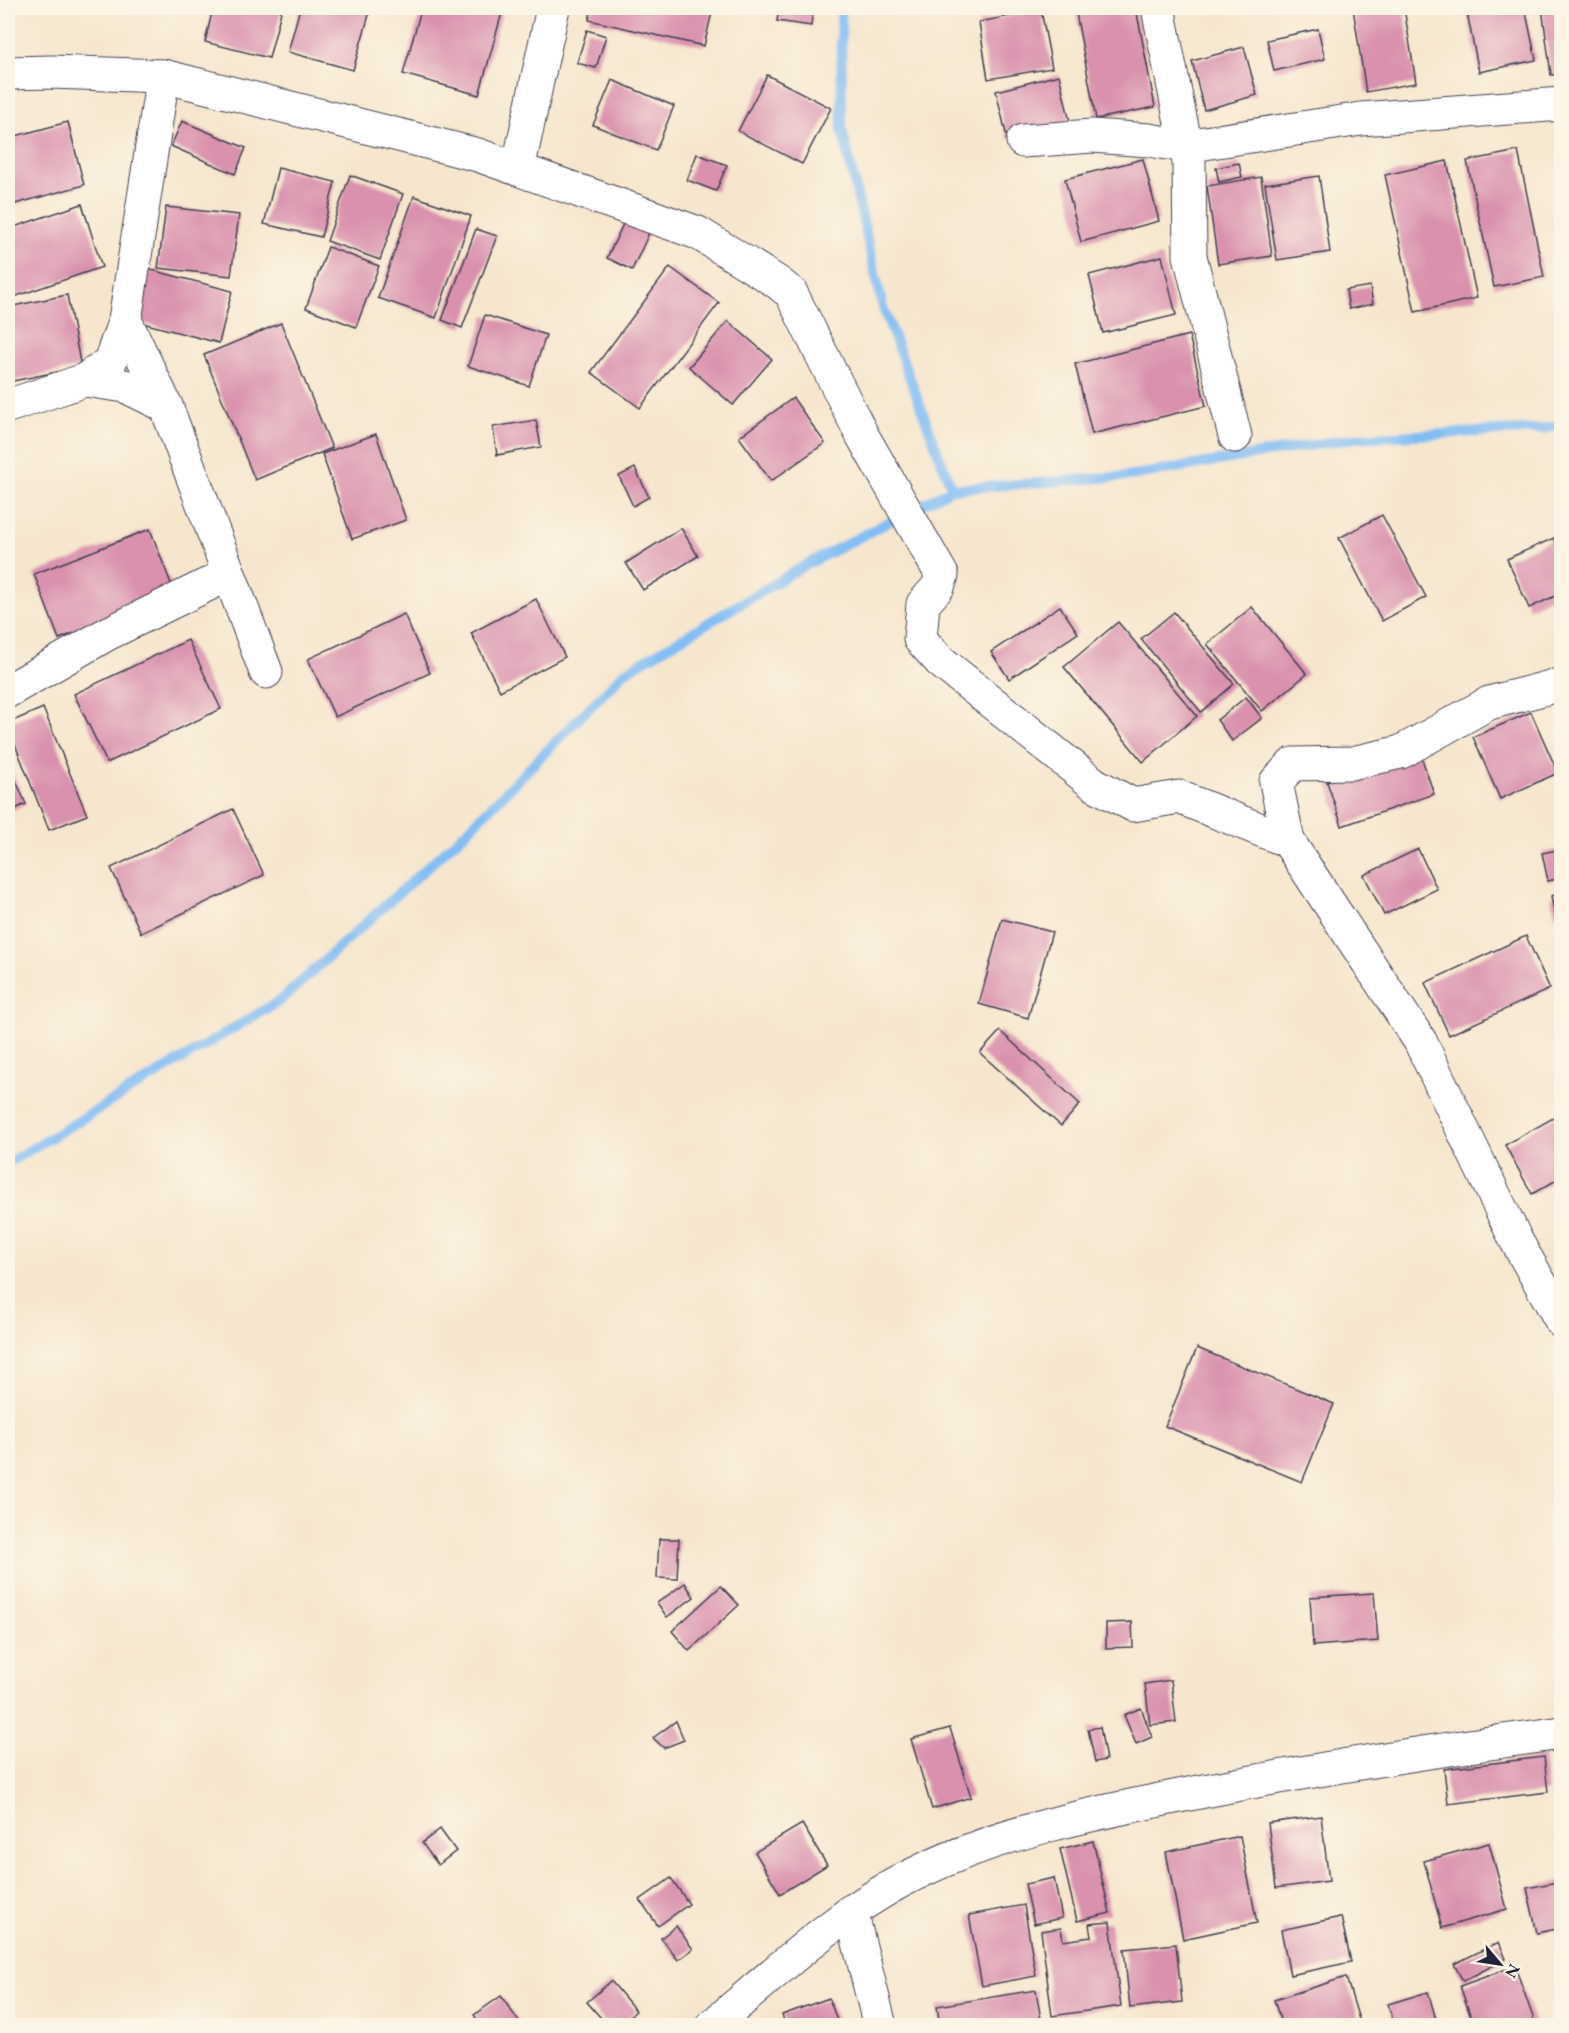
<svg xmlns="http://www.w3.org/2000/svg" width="1569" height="2033" viewBox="0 0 1569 2033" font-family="'EB Garamond',serif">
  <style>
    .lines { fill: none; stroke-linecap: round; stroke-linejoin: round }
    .stream { stroke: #82bdf4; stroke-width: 10 }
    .building { fill: #d991ad }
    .street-casing { stroke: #423f51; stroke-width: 35 }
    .street { stroke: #fff; stroke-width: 33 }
  </style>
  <rect width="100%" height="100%" fill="#fcf5e5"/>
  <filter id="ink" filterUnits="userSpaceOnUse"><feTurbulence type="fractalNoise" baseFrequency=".0167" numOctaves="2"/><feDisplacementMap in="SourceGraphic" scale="12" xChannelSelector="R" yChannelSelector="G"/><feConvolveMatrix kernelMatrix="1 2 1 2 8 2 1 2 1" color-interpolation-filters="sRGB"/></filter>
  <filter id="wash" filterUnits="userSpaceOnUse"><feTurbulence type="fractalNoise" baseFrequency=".008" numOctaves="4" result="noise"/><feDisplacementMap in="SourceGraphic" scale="24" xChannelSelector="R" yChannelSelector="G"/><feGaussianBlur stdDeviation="1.35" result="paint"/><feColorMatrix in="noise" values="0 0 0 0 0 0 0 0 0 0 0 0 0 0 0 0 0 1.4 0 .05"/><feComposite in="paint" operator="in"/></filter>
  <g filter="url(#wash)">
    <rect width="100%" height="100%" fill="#f6e6cd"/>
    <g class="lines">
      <g class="stream">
        <path d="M841,8L842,129L883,308L952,489"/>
        <path d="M8,1163L281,1000L466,832L625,672L804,566L952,489L1129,476L1354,438L1543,429L1562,424"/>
      </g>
    </g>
    <g id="blocks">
      <g class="building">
        <path d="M213,8H282L269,58L205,42Z"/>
        <path d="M300,8H371L353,70L288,52Z"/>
        <path d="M416,8H496L503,9L479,95L403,74L421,10Z"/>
        <path d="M592,8H713L704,46L589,20Z"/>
        <path d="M779,8H813L811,26L777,21Z"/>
        <path d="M1075,8H1136L1155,107L1096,119Z"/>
        <path d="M1353,8H1404L1416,83L1366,92Z"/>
        <path d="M1466,8H1525L1536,60L1479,72Z"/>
        <path d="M1542,8H1562V74L1551,75Z"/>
        <path d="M1041,10L1052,68L988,79L979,22Z"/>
        <path d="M1318,29L1325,59L1274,71L1267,40Z"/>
        <path d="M587,30L606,36L596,68L577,63Z"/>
        <path d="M1244,47L1257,95L1204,110L1192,61Z"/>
        <path d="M767,75L831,108L802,164L738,131Z"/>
        <path d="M1059,75L1070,122L1007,138L996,91Z"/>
        <path d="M612,80L674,106L656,150L593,125Z"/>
        <path d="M182,121L246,148L235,174L171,146Z"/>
        <path d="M68,122L84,185L8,206V138Z"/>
        <path d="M1518,151L1544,277L1494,287L1467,161Z"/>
        <path d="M697,154L727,165L716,191L687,180Z"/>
        <path d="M1143,159L1159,221L1081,242L1065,179Z"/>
        <path d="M1447,161L1477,298L1415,312L1385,175Z"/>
        <path d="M1239,163L1242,177L1219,182L1216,168Z"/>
        <path d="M278,168L335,182L321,237L264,224Z"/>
        <path d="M350,175L403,194L380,260L327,241Z"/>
        <path d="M1319,176L1330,252L1277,260L1265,184Z"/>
        <path d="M1261,177L1272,256L1218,264L1207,186Z"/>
        <path d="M414,196L471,216L436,318L378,298Z"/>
        <path d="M82,204L102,267L8,299V229Z"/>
        <path d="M166,207L239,215L231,276L158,268Z"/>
        <path d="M626,218L651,229L632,270L607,258Z"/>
        <path d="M476,229L497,236L462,328L442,320Z"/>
        <path d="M328,247L379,266L356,327L306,308Z"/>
        <path d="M1162,256L1176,315L1103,333L1089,275Z"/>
        <path d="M670,267L719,303L640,408L591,372Z"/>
        <path d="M144,268L232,291L219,343L131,320Z"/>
        <path d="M1370,286L1373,304L1349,309L1346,290Z"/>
        <path d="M67,295L81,367L8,382V307Z"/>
        <path d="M485,315L546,335L529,386L468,366Z"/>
        <path d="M728,321L772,359L733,405L689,367Z"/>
        <path d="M281,323L332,448L255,480L204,355Z"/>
        <path d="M1189,335L1206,406L1092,434L1075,364Z"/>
        <path d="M793,398L825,443L771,481L739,437Z"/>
        <path d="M536,420L541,447L497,455L493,427Z"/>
        <path d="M376,434L406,520L352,539L322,454Z"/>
        <path d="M635,468L649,497L633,506L619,476Z"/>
        <path d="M1382,515L1426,597L1382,621L1339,538Z"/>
        <path d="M681,528L698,556L643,590L626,563Z"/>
        <path d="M150,529L175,594L59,639L34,574Z"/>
        <path d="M1554,538L1562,555V593L1529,608L1507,559Z"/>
        <path d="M536,599L565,657L500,691L471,633Z"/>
        <path d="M1060,606L1078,633L1009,679L991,652Z"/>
        <path d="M1252,607L1307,674L1262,711L1207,644Z"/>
        <path d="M1174,612L1234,684L1201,712L1141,639Z"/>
        <path d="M404,614L430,673L335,717L308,659Z"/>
        <path d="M1118,622L1197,716L1143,762L1064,667Z"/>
        <path d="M188,640L221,709L107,763L74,694Z"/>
        <path d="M1246,697L1262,718L1232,741L1217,720Z"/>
        <path d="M43,708L87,815L49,830L8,727V723Z"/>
        <path d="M1531,712L1558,773L1500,799L1473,737Z"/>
        <path d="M1419,750L1434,794L1342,826L1327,782Z"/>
        <path d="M8,762L26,804L8,812Z"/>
        <path d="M233,809L264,875L141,933L111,868Z"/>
        <path d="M1418,849L1437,889L1384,915L1364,875Z"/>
        <path d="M1562,849V878L1548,881L1542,853Z"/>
        <path d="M1562,893V914L1555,915L1551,896Z"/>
        <path d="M1002,919L1052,932L1028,1018L979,1004Z"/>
        <path d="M1526,936L1550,989L1449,1035L1425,983Z"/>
        <path d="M1000,1031L1080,1104L1061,1126L980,1053Z"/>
        <path d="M1562,1113V1177L1532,1194L1505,1145Z"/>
        <path d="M1197,1348L1334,1404L1302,1482L1165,1426Z"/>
        <path d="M659,1539H679L677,1579L657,1578Z"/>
        <path d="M685,1583L694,1597L667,1617L657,1603Z"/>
        <path d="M721,1586L739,1605L689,1651L672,1631Z"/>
        <path d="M1374,1593L1378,1641L1313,1646L1310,1597Z"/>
        <path d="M1132,1622L1133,1647L1106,1648V1623Z"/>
        <path d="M1171,1680L1176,1722L1150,1725L1145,1684Z"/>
        <path d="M1141,1708L1152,1737L1136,1744L1124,1715Z"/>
        <path d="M676,1721L684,1740L664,1748L653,1738Z"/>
        <path d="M1100,1727L1106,1760L1095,1762L1088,1729Z"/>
        <path d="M950,1728L971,1797L932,1809L911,1739Z"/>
        <path d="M1544,1757L1548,1792L1448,1804L1444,1769Z"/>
        <path d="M1321,1816L1329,1881L1276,1888L1268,1823Z"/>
        <path d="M802,1824L827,1865L780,1894L755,1852Z"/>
        <path d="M440,1829L456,1851L438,1865L422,1843Z"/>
        <path d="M1240,1836L1257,1923L1183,1939L1166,1852Z"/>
        <path d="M1093,1841L1110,1913L1077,1921L1060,1849Z"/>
        <path d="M1489,1843L1507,1909L1442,1928L1424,1861Z"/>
        <path d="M671,1878L689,1904L658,1926L640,1900Z"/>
        <path d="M1054,1878L1062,1918L1034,1924L1025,1884Z"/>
        <path d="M1562,1881V1928L1537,1933L1527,1888Z"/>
        <path d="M1024,1905L1036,1976L982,1986L969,1915Z"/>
        <path d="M1341,1917L1351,1962L1290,1975L1281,1930Z"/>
        <path d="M1110,1922L1121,2006L1052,2016L1041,1931L1061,1928L1063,1941L1091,1937L1089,1924Z"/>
        <path d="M676,1926L693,1949L678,1960L661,1938Z"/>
        <path d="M1499,1942L1506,1959L1463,1981L1454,1964Z"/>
        <path d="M1176,1944L1182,2002L1130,2008L1124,1949Z"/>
        <path d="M1515,1966L1536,2026H1474L1460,1986Z"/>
        <path d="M1346,1977L1361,2026H1282L1274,2000Z"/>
        <path d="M611,1981L636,2011L619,2026H608L587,2002Z"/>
        <path d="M1036,1990L1042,2026H940L937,2006Z"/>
        <path d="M1428,1992L1438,2026H1388L1394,2023L1388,2004Z"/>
        <path d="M501,1996L522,2026H481L474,2015Z"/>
        <path d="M829,1998L839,2026H786L782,2015Z"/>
      </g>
    </g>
  </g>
  <g filter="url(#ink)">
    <use href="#blocks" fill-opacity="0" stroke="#423f51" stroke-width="1.5"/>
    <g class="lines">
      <g class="street-casing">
        <g id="street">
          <path d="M1158,8L1189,162L1190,256L1235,436"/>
          <path d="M8,73L51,72L163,76L478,155L698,233L777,282L791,293L862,435L942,575L938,587L923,604L920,639L940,661L1094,784L1133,805L1179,797L1288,841"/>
          <path d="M163,76L125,320L166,406L266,672"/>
          <path d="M1023,141L1092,136L1149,140L1185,146L1361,119L1562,104"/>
          <path d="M518,169L553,8"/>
          <path d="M85,380L125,386L166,406"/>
          <path d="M8,406L85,380L110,362L125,320"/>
          <path d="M1562,684L1489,703L1401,752L1352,763L1293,764L1276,782L1288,841L1420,1041L1516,1240L1562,1322"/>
          <path d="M8,691L107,634L229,574"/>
          <path d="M851,1911L880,2026"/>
          <path d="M712,2026C779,1970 843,1907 923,1870C1005,1831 1095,1813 1184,1795C1309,1770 1435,1750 1562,1733"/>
        </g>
      </g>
      <use href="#street" class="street"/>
    </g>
  </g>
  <rect width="1569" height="2033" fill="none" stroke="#fcf5e5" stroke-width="30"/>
  <g transform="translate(1500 1964) rotate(119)" stroke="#fcf5e5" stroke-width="4.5" paint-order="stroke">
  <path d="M0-4.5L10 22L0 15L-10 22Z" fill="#22223b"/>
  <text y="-9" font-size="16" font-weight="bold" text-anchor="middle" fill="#22223b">N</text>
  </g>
</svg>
